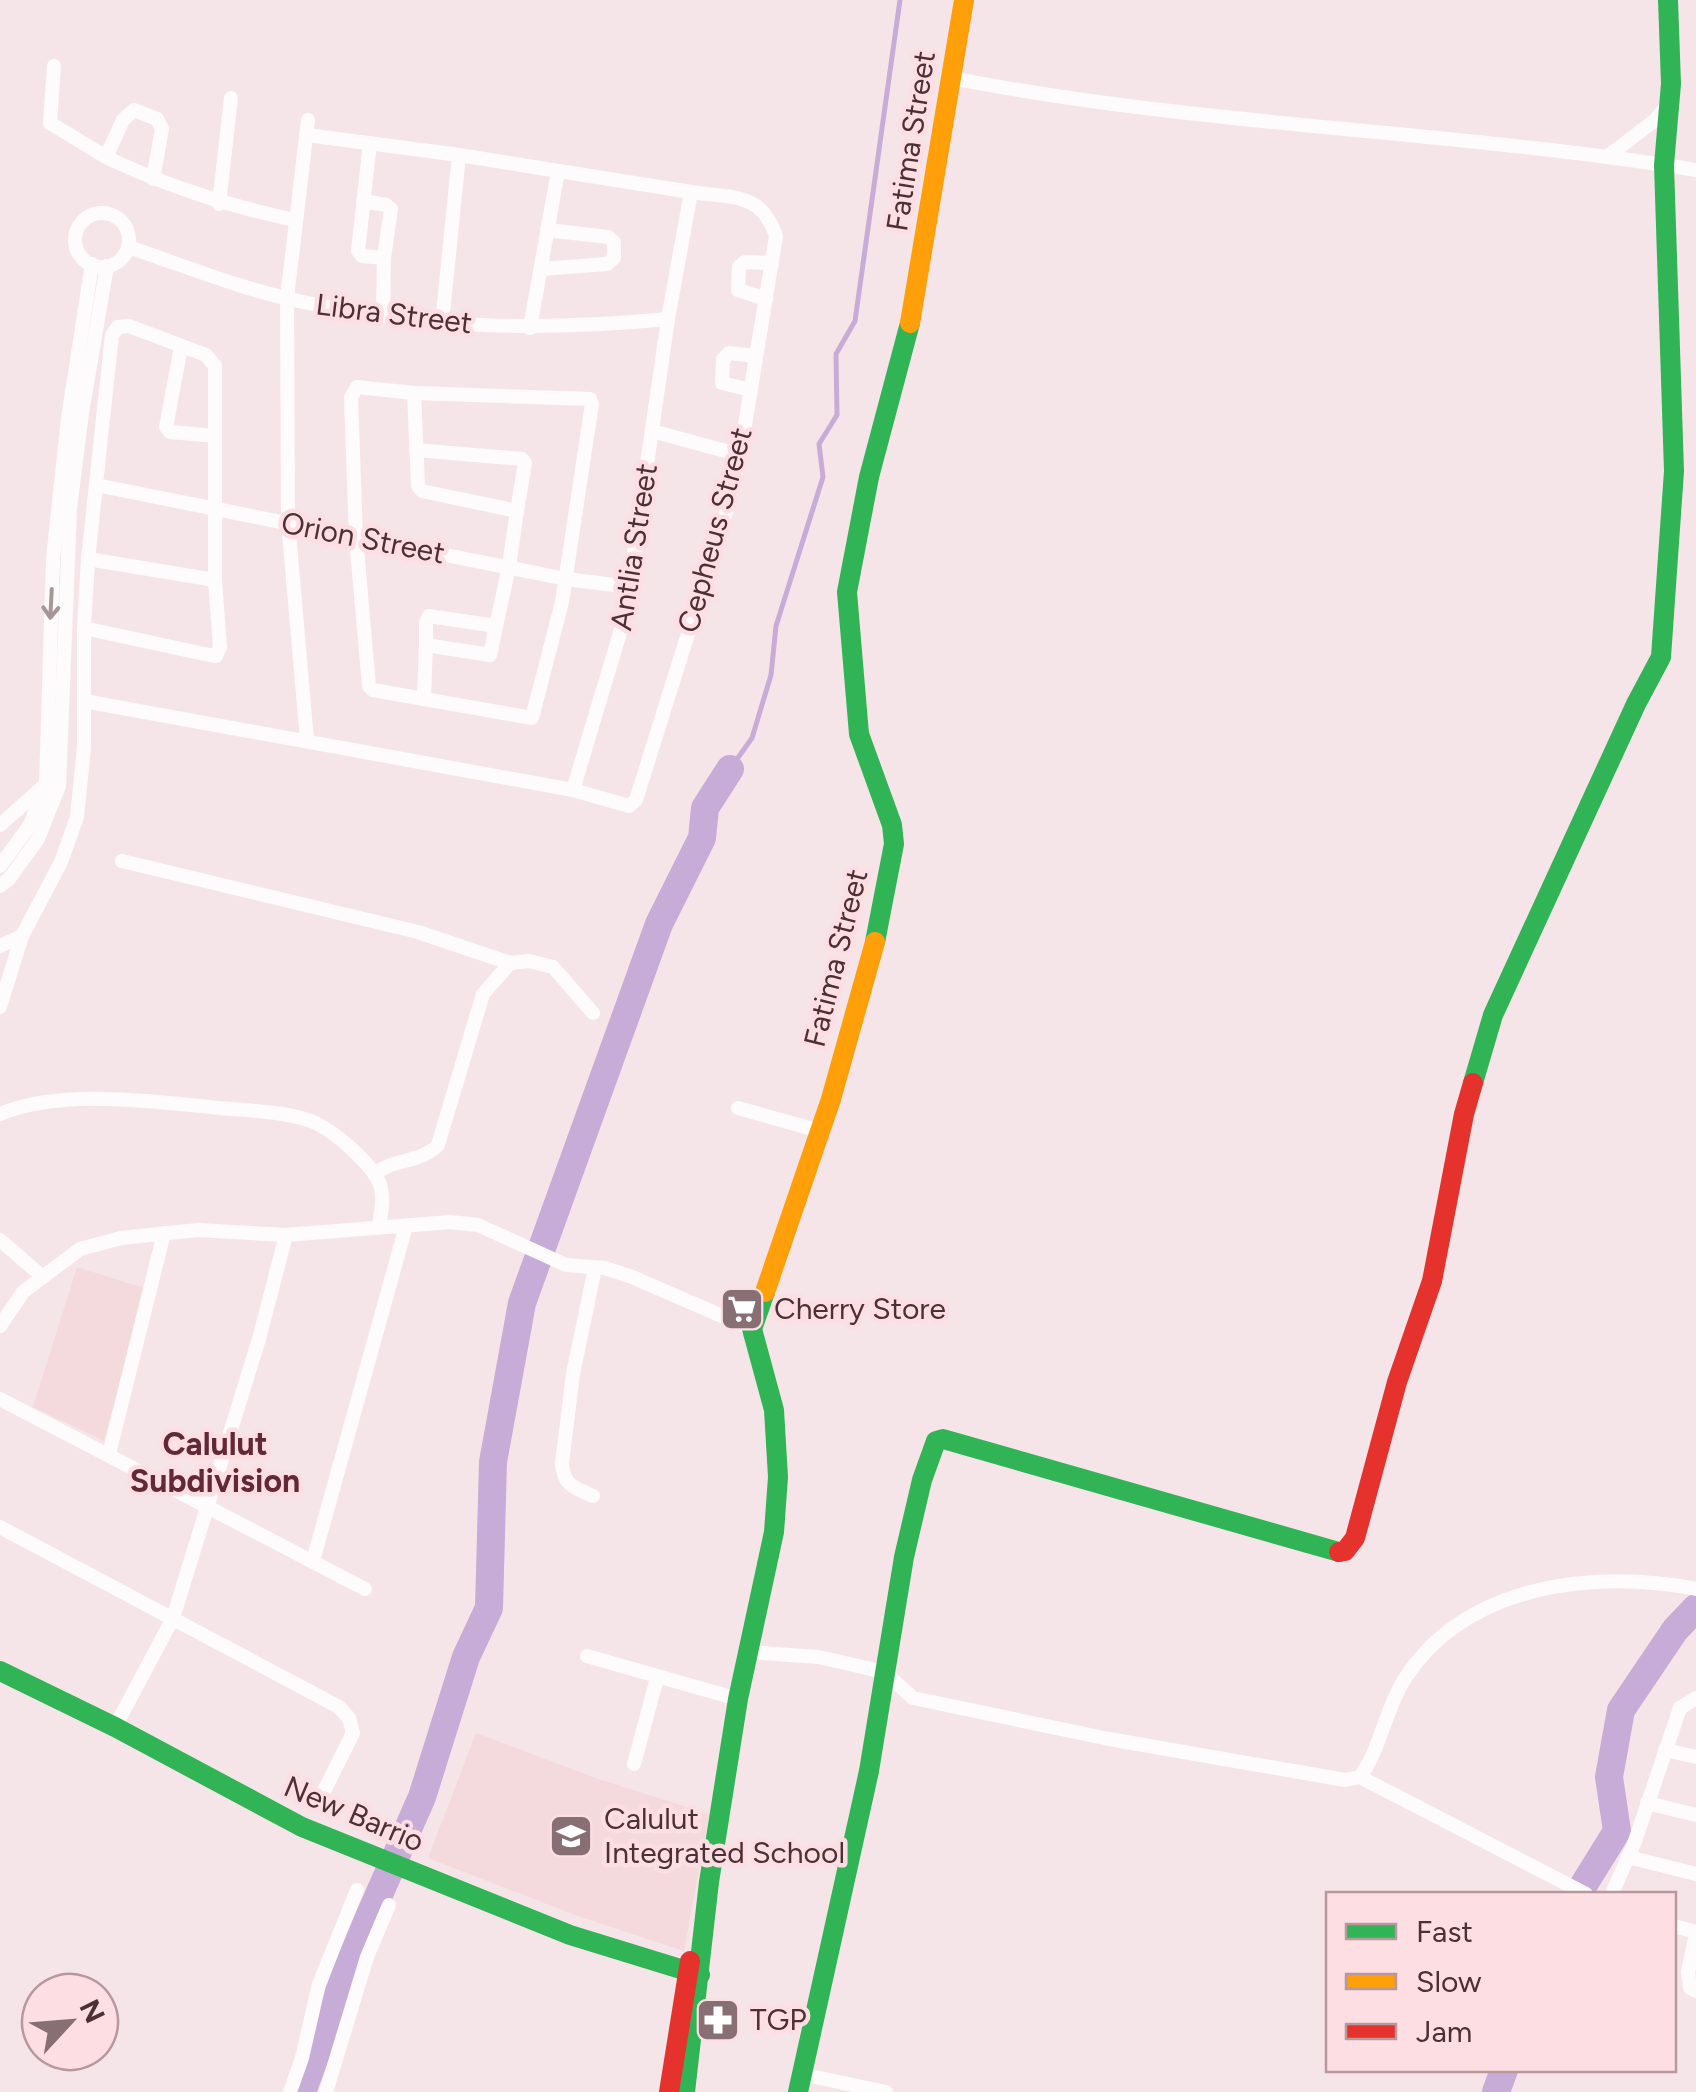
<svg xmlns="http://www.w3.org/2000/svg" width="1696" height="2092" viewBox="0 0 1696 2092" font-family="Figtree,sans-serif">
  <style>
    .built { fill: #f4d9dd }
    .lines { fill: none; stroke-linecap: round; stroke-linejoin: round }
    .stream { stroke: #c7acd7; stroke-width: 5 }
    .river { stroke: #c7acd7; stroke-width: 28 }
    .street { stroke: #fefbfc; stroke-width: 14 }
    .fast { stroke: #30b455; stroke-width: 20 }
    .slow { stroke: #ff9f0a; stroke-width: 20 }
    .jam { stroke: #e5322d; stroke-width: 20 }
    .oneway { stroke: #a69698 }
    .labels { text-anchor: middle; stroke-width: 9; stroke-linejoin: round; paint-order: stroke }
    .street-label { font-size: 30px; fill: #4d3035; stroke: #fddee3 }
    .poi-label { font-size: 30px; fill: #4d3035; stroke: #fddee3; text-anchor: start }
    .neighbourhood-label { font-size: 32px; font-weight: bold; fill: #632836; stroke: #fddee3 }
  </style>
  <rect width="100%" height="100%" fill="#f6e5e8"/>
  <g class="built">
    <path d="M77,1267L147,1289L104,1441L33,1407Z"/>
    <path d="M476,1733L595,1778L709,1814L684,1951L578,1916L428,1858Z"/>
  </g>
  <g class="lines">
    <path class="stream" d="M730,769L752,738L771,675L776,626L823,477L819,444L837,415L836,354L855,321L900,0"/>
    <g class="river">
      <path d="M1578,1894L1617,1831L1609,1777L1621,1710L1675,1630L1696,1608"/>
      <path d="M302,2092L355,1949L422,1797L466,1657L489,1608L493,1462L522,1303L659,924L702,838L705,808L730,769"/>
      <path d="M1496,2092L1504,2070"/>
    </g>
    <g class="street">
      <path d="M54,66L50,123L106,157"/>
      <path d="M951,78C1197,126 1449,130 1696,170"/>
      <path d="M370,143L358,251L362,256L384,258L383,316"/>
      <path d="M1608,156L1654,121L1668,105"/>
      <path d="M153,179L162,129L157,119L134,110L123,120L106,157L112,160C175,189 227,205 294,220"/>
      <path d="M363,201L386,205L391,209L384,258"/>
      <path d="M219,204L231,98"/>
      <circle cx="102" cy="240" r="27"/>
      <path d="M128,247C185,266 244,290 303,302C427,329 542,331 668,319"/>
      <path d="M541,269L607,264L614,258V242L608,237L547,230"/>
      <path d="M766,299L738,290L739,267L745,262L772,263"/>
      <path d="M442,323L459,155"/>
      <path d="M530,328L558,171"/>
      <path d="M181,347L166,427L170,432L215,436"/>
      <path d="M357,387L414,393L590,399L592,404L562,602L532,718L373,690L369,686L356,538L351,397Z"/>
      <path d="M751,390L722,383L723,359L729,353L756,356"/>
      <path d="M414,393L418,486L422,491L517,511L509,566L490,655L426,645L424,697"/>
      <path d="M652,431L740,455"/>
      <path d="M416,450L522,459L525,463L517,511"/>
      <path d="M96,485L566,579L630,587"/>
      <path d="M88,559L215,580"/>
      <path d="M426,645V623L429,616L496,626"/>
      <path d="M84,701L573,790L625,616L668,319L691,192L459,155L307,135"/>
      <path d="M307,740L288,522L287,298L308,120"/>
      <path d="M573,790L629,806L636,800L727,509L740,455L776,236C762,192 731,198 691,192"/>
      <path d="M0,825L44,786"/>
      <path d="M122,861L418,932L510,963L529,961L553,967L593,1013"/>
      <path d="M0,866L30,825L46,784L53,559L68,418L92,264"/>
      <path d="M0,886L9,879L38,839L59,786L70,509L82,413L107,266"/>
      <path d="M0,946L22,936"/>
      <path d="M0,1007L22,936L61,862L77,817L84,748V628L88,559L112,335L118,327L129,326L206,355L215,366V580L220,647L216,656L209,655L84,628"/>
      <path d="M738,1108L820,1131"/>
      <path d="M0,1114C63,1088 154,1102 220,1108C250,1111 283,1111 311,1121C332,1129 376,1166 381,1188C384,1201 381,1214 379,1226"/>
      <path d="M375,1174C394,1158 421,1163 438,1145L483,994L510,963"/>
      <path d="M0,1240L43,1277"/>
      <path d="M0,1326L23,1292L80,1249L121,1238L198,1230L286,1235L450,1222L478,1225L566,1265L605,1268L632,1277L752,1329"/>
      <path d="M0,1399L365,1589"/>
      <path d="M109,1454L164,1233"/>
      <path d="M593,1496C574,1488 563,1485 562,1463L573,1374L595,1268"/>
      <path d="M0,1527L339,1707L349,1718L353,1733L319,1801"/>
      <path d="M313,1561L406,1226"/>
      <path d="M749,1652L819,1657L884,1672L913,1698L1109,1739L1345,1780L1360,1777C1381,1748 1385,1710 1404,1680C1465,1584 1594,1569 1696,1589"/>
      <path d="M587,1656L738,1699"/>
      <path d="M115,1727L173,1618L259,1339L286,1235"/>
      <path d="M1665,1750L1696,1757"/>
      <path d="M634,1764L657,1678"/>
      <path d="M1360,1777L1586,1894"/>
      <path d="M1647,1803L1696,1815"/>
      <path d="M1628,1857L1696,1874"/>
      <path d="M1613,1891L1634,1844L1680,1708L1696,1698"/>
      <path d="M1674,1926L1696,1932"/>
      <path d="M1696,1934L1688,1972L1690,1988L1696,1991"/>
      <path d="M801,2074L886,2092"/>
      <path d="M290,2092L302,2058L319,1984L357,1890"/>
      <path d="M326,2092L367,1957L389,1905"/>
    </g>
    <g class="fast">
      <path d="M875,942L894,844L892,825L859,734L847,592L869,477L910,323"/>
      <path d="M1473,1083L1493,1015L1636,704L1661,657L1674,471L1664,165L1671,84L1668,0"/>
      <path d="M0,1671L115,1727L302,1827L570,1935L700,1975"/>
      <path d="M685,2092L709,1882L738,1699L774,1532L778,1477L774,1410L752,1329L765,1292"/>
      <path d="M798,2092L869,1771L904,1557L922,1480L936,1441L943,1439L1339,1552"/>
    </g>
    <g class="slow">
      <path d="M910,323L964,0"/>
      <path d="M765,1292L831,1099L875,942"/>
    </g>
    <g class="jam">
      <path d="M1339,1552L1345,1551L1355,1538L1397,1382L1432,1281L1464,1114L1473,1083"/>
      <path d="M669,2092L690,1961"/>
    </g>
  </g>
  <defs><path id="oneway-shaft" d="M-6 0H5M1.5-3L5.5 0L1.5 3" fill="none" stroke-width="1.6" stroke-linecap="round" stroke-linejoin="round" transform="scale(2.5)"/></defs>
  <use class="oneway" href="#oneway-shaft" transform="translate(51 604) rotate(93)"/>
  <defs>
    <g id="supermarket-square" transform="scale(2.25)"><rect x="-9" y="-9" width="18" height="18" rx="4" fill="#886f74" stroke="#fddee3"/><path d="M-6-5.5h2.5l.6 2H6L4.5 2H-2.5L-4.4-4H-6ZM-1.5 3.2a1.3 1.3 0 1 0 .1 0ZM3 3.2a1.3 1.3 0 1 0 .1 0Z" fill="#fff"/></g>
    <g id="school-square" transform="scale(2.25)"><rect x="-9" y="-9" width="18" height="18" rx="4" fill="#886f74" stroke="#fddee3"/><path d="M0-5L7-2L0 1L-7-2ZM-4 1L0 2.5L4 1V4Q0 6-4 4Z" fill="#fff"/></g>
    <g id="pharmacy-square" transform="scale(2.25)"><rect x="-9" y="-9" width="18" height="18" rx="4" fill="#886f74" stroke="#fddee3"/><path d="M-2-6h4v4h4v4h-4v4h-4v-4h-4v-4h4Z" fill="#fff"/></g>
  </defs>
  <g fill-rule="evenodd">
    <use href="#supermarket-square" x="742" y="1309"/>
    <use href="#school-square" x="571" y="1836"/>
    <use href="#pharmacy-square" x="718" y="2020"/>
  </g>
  <g class="labels">
    <g class="street-label">
      <text transform="translate(911 141) rotate(-81)" y="10">Fatima Street</text>
      <text transform="translate(394 314) rotate(7)" y="10">Libra Street</text>
      <text transform="translate(715 530) rotate(-75)" y="10">Cepheus Street</text>
      <text transform="translate(363 538) rotate(11)" y="10">Orion Street</text>
      <text transform="translate(634 547) rotate(-81)" y="10">Antlia Street</text>
      <text transform="translate(836 958) rotate(-76)" y="10">Fatima Street</text>
      <text transform="translate(354 1814) rotate(23)" y="10">New Barrio</text>
    </g>
    <g class="poi-label">
      <text x="774" y="1319">Cherry Store</text>
      <text x="604" y="1829">Calulut<tspan x="604" dy="34">Integrated School</tspan></text>
      <text x="750" y="2030">TGP</text>
    </g>
    <g class="neighbourhood-label">
      <text x="215" y="1455">Calulut<tspan x="215" dy="37">Subdivision</tspan></text>
    </g>
  </g>
  <rect x="1326" y="1892" width="350" height="180" fill="#fddee3" stroke="#b7989d" stroke-width="2.5"/>
  <rect x="1346" y="1924" width="50" height="15" fill="#30b455" stroke="#b7989d" stroke-width="2.5"/>
  <text x="1416" y="1942" font-size="30" fill="#4d3035">Fast</text>
  <rect x="1346" y="1974" width="50" height="15" fill="#ff9f0a" stroke="#b7989d" stroke-width="2.5"/>
  <text x="1416" y="1992" font-size="30" fill="#4d3035">Slow</text>
  <rect x="1346" y="2024" width="50" height="15" fill="#e5322d" stroke="#b7989d" stroke-width="2.5"/>
  <text x="1416" y="2042" font-size="30" fill="#4d3035">Jam</text>
  <g transform="translate(70 2022) rotate(64)"><circle r="48" fill="#fddee3" stroke="#b7989d" stroke-width="2.5"/>
  <path d="M0-8L18 38L0 25L-18 38Z" fill="#886f74"/>
  <text y="-15" font-size="28" font-weight="bold" text-anchor="middle" fill="#4d3035">N</text>
  </g>
</svg>
